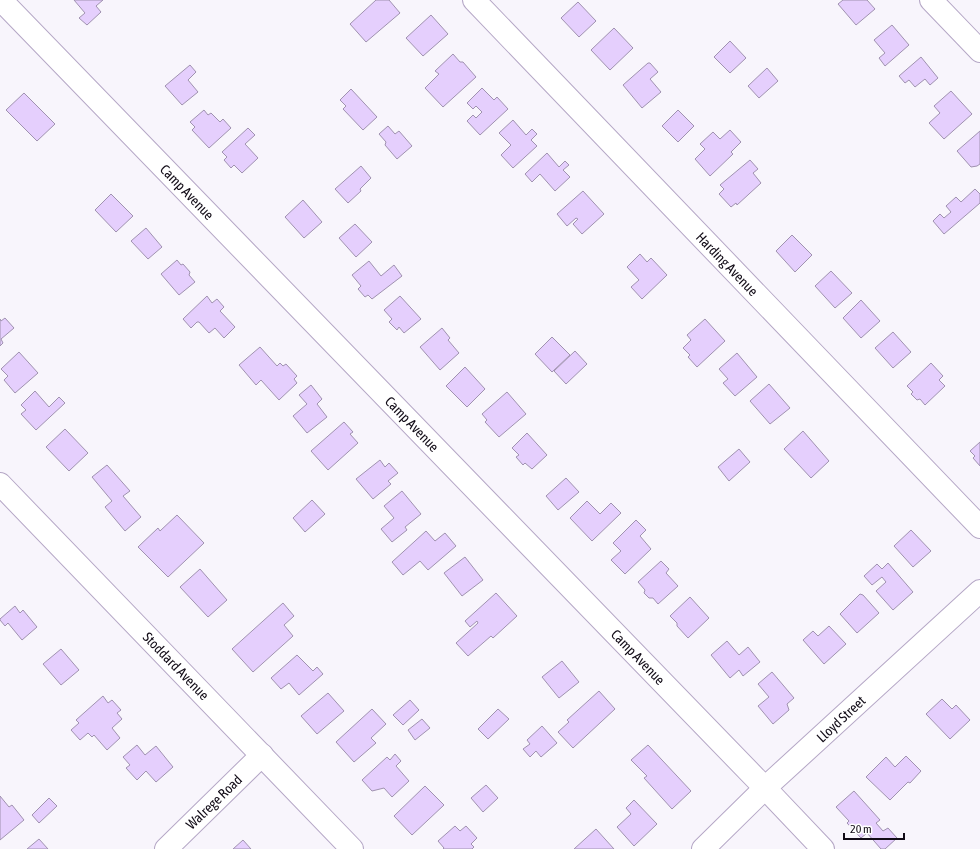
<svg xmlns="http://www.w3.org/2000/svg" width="980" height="849" viewBox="0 0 980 849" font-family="'Asap Condensed',sans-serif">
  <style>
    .building { fill: #e5cffd; stroke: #a092b0 }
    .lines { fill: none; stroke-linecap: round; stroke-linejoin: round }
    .minor-casing { stroke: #b5a7c6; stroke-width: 24 }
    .minor { stroke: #fff; stroke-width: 22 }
    .labels { text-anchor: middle; stroke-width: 3.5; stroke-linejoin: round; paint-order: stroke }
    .street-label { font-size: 14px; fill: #110b16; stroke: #fff }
  </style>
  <rect width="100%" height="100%" fill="#f8f5fc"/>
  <g class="building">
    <path d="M74,0H103L96,6L101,12L87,25L79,18L85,13Z"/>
    <path d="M376,0H389L400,13L366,42L350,24Z"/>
    <path d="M843,0H867L875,9L856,25L838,4Z"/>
    <path d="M578,2L596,21L579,37L561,18Z"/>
    <path d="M431,15L448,34L423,56L406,38Z"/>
    <path d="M892,25L909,45L885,66L879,58L885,53L874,40Z"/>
    <path d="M614,28L633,48L610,70L591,50Z"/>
    <path d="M730,41L746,58L730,73L714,57Z"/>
    <path d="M453,54L460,62H463L476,77L443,107L425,88L439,74L435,71Z"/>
    <path d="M921,57L938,78L930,85L925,79L915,87L909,80L905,83L899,76Z"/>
    <path d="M648,63H650L658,72L650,79L661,92L642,108L623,85Z"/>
    <path d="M190,65L196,72L188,80L198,92L182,105L165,86Z"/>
    <path d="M767,68L778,81L759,98L748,86Z"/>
    <path d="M482,88L494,100L497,97L508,109L480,135L467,121L473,115L476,118L482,112L476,106L473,109L467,103Z"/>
    <path d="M351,89L377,117L363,130L343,109L346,106L340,100Z"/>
    <path d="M951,91L972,114L944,139L929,123L940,113L934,106Z"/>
    <path d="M24,93L55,124L37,141L6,110Z"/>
    <path d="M204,110L208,115L211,113L220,122L223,119L231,128L209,148L192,130L195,127L190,122Z"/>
    <path d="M678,110L694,126L678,142L662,126Z"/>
    <path d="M513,120L526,135L532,129L537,134L531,140L537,146L513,168L501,155L511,145L499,133Z"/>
    <path d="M388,126L395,134L399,131L412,146L397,159L385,145L386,142L379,134Z"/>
    <path d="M248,128L255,135L245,144L258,158L242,173L234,165L231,168L224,160L227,157L222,152Z"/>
    <path d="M730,130L741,142L731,152L733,154L710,176L695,159L705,149L700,144L713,132L720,139Z"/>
    <path d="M980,131V164L977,166L971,167L957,151Z"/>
    <path d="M547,153L559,167L565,161L569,165L563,170L570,177L555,191L540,174L532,182L525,174Z"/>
    <path d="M750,160L758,169L753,173L761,183L737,205L736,203L731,207L719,194L724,189L720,185Z"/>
    <path d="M361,166L371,178L360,189L361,191L348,203L335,189Z"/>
    <path d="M975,189L980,194V203L944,234L933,221L940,214L944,218L951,212L946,206L956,197L961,202Z"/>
    <path d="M583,191L604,214L582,234L573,224L578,219L576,218L567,226L557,214Z"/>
    <path d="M111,194L133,216L116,232L95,210Z"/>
    <path d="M303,200L322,222L304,238L285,217Z"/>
    <path d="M355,224L372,242L356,257L339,238Z"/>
    <path d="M146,228L162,247L148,259L131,241Z"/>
    <path d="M792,235L812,255L795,272L776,251Z"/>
    <path d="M640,254L647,262L651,258L667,275L642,299L631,287L639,280L627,267Z"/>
    <path d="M177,260L181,265L183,264L190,272L189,275L195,282L179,295L161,274Z"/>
    <path d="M369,261L381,276L394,265L402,276L372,299L368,295L365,297L358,289L361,286L352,275Z"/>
    <path d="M831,271L852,293L835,308L815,286Z"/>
    <path d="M207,296L212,303L217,299L224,307L220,311L235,327L224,338L215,328L209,333L199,322H197L191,328L183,319Z"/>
    <path d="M400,296L421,319L404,333L399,327L397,330L389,322L392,319L384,310Z"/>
    <path d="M861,300L880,321L861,338L843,318Z"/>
    <path d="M5,318L14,328L1,339L3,343L0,346V319L1,321Z"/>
    <path d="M705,319L725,341L697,367L688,357L690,355L683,348L691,340L687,335Z"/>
    <path d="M442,328L450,338L448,340L459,353L440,370L420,347Z"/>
    <path d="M893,332L911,352L893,368L875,348Z"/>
    <path d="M552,337L570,355L552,372L535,354Z"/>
    <path d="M260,347L277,366L280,363L283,366L286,364L297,376L294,379L297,383L279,400L261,380L256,385L239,365Z"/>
    <path d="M575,351L587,364L566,384L554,371Z"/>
    <path d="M19,352L38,373L15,393L4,380L8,376L1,369Z"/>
    <path d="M737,353L757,377L735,396L723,383L728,379L719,369Z"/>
    <path d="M931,363L943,376L939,380L945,386L925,405L920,399L917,400L911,394L913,392L907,386Z"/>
    <path d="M465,367L485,389L467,407L446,386Z"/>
    <path d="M769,384L790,408L770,424L750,401Z"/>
    <path d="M311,385L322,399L317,404L327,417L307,433L293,416L307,404L299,395Z"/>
    <path d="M35,391L49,407L59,397L65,403L36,430L21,414L26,410L21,405Z"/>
    <path d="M507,392L526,414L499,437L485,422L487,420L482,414Z"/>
    <path d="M344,422L353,432L350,434L358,443L328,470L311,451Z"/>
    <path d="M65,429L88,453L69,471L46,447Z"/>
    <path d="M803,431L829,461L811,478L784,449Z"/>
    <path d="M527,433L547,455L532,469L525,463L523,465L516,457L519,455L512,448Z"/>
    <path d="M980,442V466L973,458L975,456L970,451Z"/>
    <path d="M739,449L750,462L729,481L718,467Z"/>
    <path d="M380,460L385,467L389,463L398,473L388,481L391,484L373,499L356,479Z"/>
    <path d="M107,465L130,491L123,496L141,517L125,531L105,507L112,501L92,477Z"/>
    <path d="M566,478L579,492L558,510L546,496Z"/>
    <path d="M402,491L421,514L405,527L407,530L392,542L381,529L394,518L384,506Z"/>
    <path d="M312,500L325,514L305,532L293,518Z"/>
    <path d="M587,501L600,514L611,503L621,513L592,541L570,518Z"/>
    <path d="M177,515L204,543L168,577L138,547L158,528L160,531Z"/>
    <path d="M636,520L646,530L640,536L651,549L625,574L611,560L621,551L613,543Z"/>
    <path d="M911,530L931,551L913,567L894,546Z"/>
    <path d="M426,531L435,541L445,533L456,546L428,570L420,561L403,575L392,562Z"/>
    <path d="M465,557L483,580L462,596L444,573Z"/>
    <path d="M661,561L669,569L666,573L678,586L658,604L653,598H649L644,593L645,590L638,582Z"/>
    <path d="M888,563L913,592L893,610L876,591L886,582L882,577L872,585L864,576L877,564L882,569Z"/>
    <path d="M200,569L227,600L208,617L180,587Z"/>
    <path d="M496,593L517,616L493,638L491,636L468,656L456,643L478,623L477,621L470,627L465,621Z"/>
    <path d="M860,594L863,595L879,613L857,633L840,614Z"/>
    <path d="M690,597L709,618L688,638L677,626V623L670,616Z"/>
    <path d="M283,603L294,616L284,625L293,636L253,672L232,649Z"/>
    <path d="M15,606L20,613L23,610L37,627L22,640L8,623L5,626L0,620V619Z"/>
    <path d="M829,626L846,644L824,664L803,640L813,631L818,636Z"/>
    <path d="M727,641L739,655L748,647L760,662L743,676L739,670L730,678L711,655Z"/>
    <path d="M61,649L79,670L61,685L43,664Z"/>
    <path d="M297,655L313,671L317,667L323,674L299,695L289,683L281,689L271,678Z"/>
    <path d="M562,661L579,682L559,698L542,677Z"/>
    <path d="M772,672L794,698L787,704L789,710L773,724L758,706L769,697L758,684Z"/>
    <path d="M599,691L615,709L573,748L558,732L569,722L567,720Z"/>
    <path d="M328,693L344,711L317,734L301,716Z"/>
    <path d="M103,696L108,703L112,700L121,710L117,713L122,719L112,728L120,738L107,750L94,735L92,737L88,733L80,740L71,730L79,723L76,720Z"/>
    <path d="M942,699L952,709L956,705L970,720L950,739L926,714Z"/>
    <path d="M410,700L419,710L403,725L393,715Z"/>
    <path d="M372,709L386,724L371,738L376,743L354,762L336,742Z"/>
    <path d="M498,709L509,719L488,739L478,729Z"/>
    <path d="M422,719L430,728L415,740L408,730Z"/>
    <path d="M542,726L557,743L541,757L536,751L530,757L523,749L530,744L527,740Z"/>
    <path d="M137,745L145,755L156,746L173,767L156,782L146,771L137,780L126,768L130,765L123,757Z"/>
    <path d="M648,745L691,791L672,809L644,778L647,776L631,760Z"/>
    <path d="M395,754L401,761L396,766L409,781L392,797L384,788L372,791L362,780L387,757L390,760Z"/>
    <path d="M906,756L921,771L910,783L908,782L890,800L866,777L886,757L895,767Z"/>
    <path d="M486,785L498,798L483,812L471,798Z"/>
    <path d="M425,786L444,805L412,835L394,816Z"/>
    <path d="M854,791L880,820L876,823L883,831L888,828L897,838L885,849H881L867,833L861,838L847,823L849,821L836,807Z"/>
    <path d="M0,796L9,807L12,805L24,820L0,840Z"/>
    <path d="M49,798L57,806L39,823L32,815Z"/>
    <path d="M634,800L657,824L634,846L617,827L631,814L626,808Z"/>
    <path d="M455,826L460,831L466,826L477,838L471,844L474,847L472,849H443L444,848L438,841Z"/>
    <path d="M596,829L614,849H574Z"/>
    <path d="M39,839L48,849H27Z"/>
    <path d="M243,840L251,849H233Z"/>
  </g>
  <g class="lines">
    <g class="minor-casing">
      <g id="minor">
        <path d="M1,0L765,788L823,849"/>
        <path d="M474,0L980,527"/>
        <path d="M931,0L980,51"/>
        <path d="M0,484L352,849"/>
        <path d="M166,849L262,755"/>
        <path d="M703,849L765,788L980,591"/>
      </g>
    </g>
    <use href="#minor" class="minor"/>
  </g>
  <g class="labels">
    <g class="street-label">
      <text transform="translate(187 192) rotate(46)" y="5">Camp Avenue</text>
      <text transform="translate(727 264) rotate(46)" y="5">Harding Avenue</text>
      <text transform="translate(412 424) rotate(46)" y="5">Camp Avenue</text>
      <text transform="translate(638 657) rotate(46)" y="5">Camp Avenue</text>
      <text transform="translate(176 666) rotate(46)" y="5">Stoddard Avenue</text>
      <text transform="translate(841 719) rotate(-43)" y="5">Lloyd Street</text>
      <text transform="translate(214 802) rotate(-44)" y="5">Walrege Road</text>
    </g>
  </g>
  <path d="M844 833v6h60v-6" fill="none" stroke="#110b16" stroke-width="2"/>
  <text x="850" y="833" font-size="12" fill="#110b16" stroke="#ffffff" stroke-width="3" paint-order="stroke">20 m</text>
</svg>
